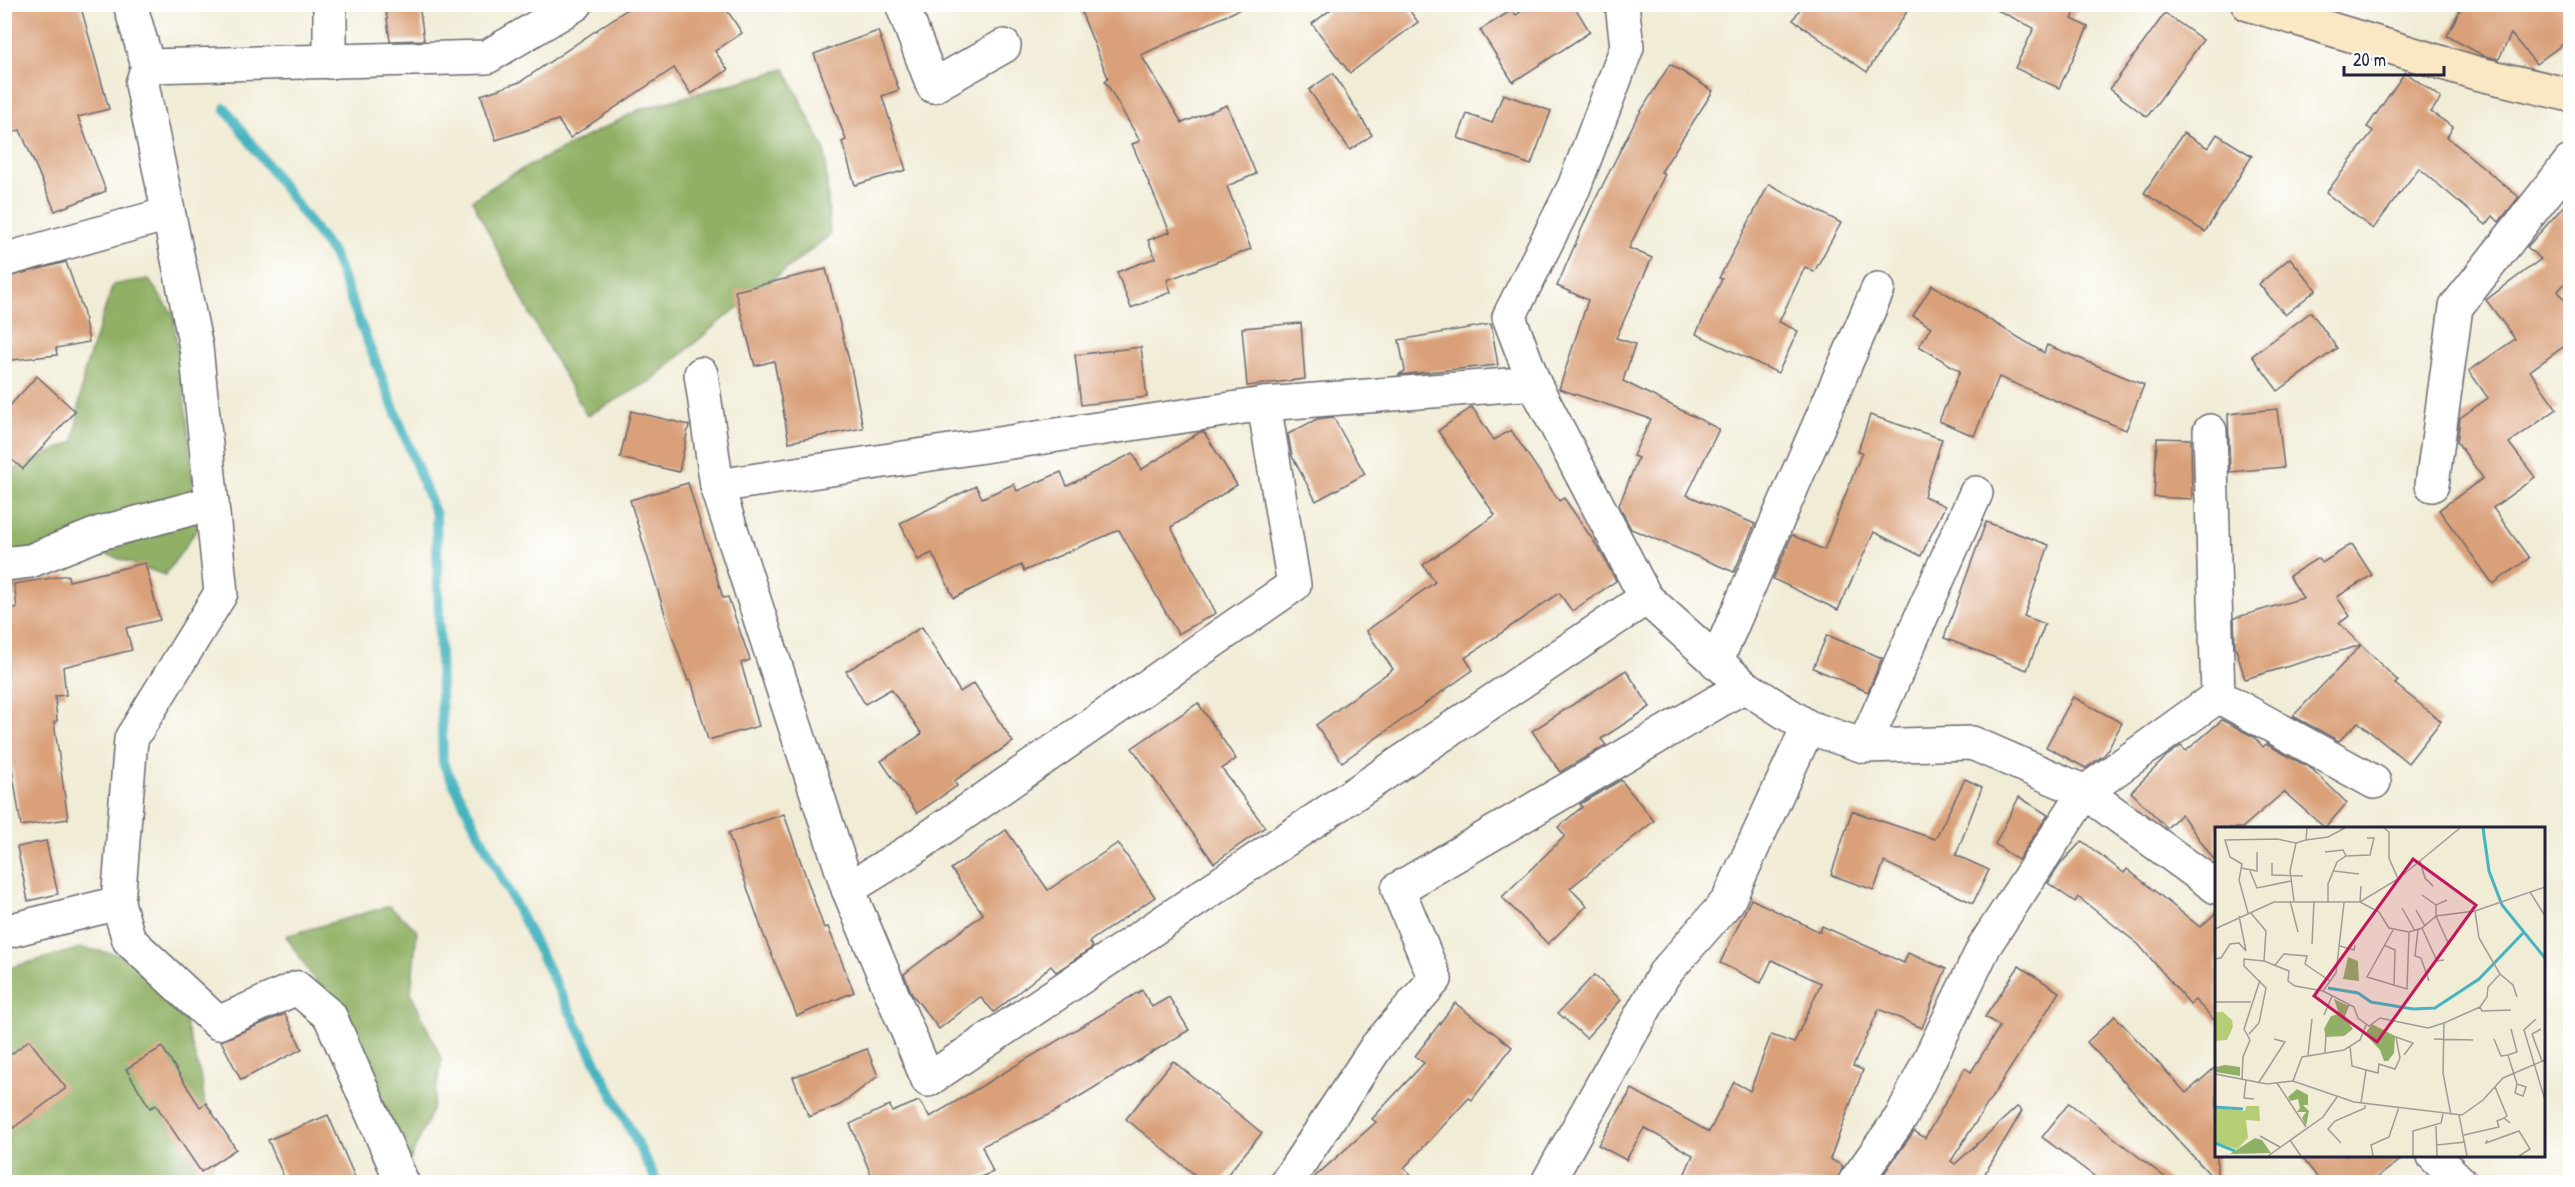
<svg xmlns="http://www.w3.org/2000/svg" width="2575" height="1187" viewBox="0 0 2575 1187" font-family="'Patrick Hand',sans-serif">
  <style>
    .forest { fill: #90b165; stroke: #596a50; stroke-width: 1.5 }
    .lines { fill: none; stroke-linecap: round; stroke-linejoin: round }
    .stream { stroke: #45b4bf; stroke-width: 10 }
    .building { fill: #d9a079 }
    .street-casing { stroke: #6a6971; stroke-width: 36 }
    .secondary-casing { stroke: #6a6971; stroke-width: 36 }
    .street { stroke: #fff; stroke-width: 33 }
    .secondary { stroke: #fae7c3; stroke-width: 33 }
    .inset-river { fill: none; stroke: #45b4bf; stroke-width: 3 }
    .inset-road { fill: none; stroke: #9e9b98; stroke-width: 1.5 }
    .view { fill: #c2185b; fill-opacity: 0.15; stroke: #c2185b; stroke-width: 3 }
    .inset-edge { fill: none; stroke: #22223b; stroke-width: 3 }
  </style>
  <rect width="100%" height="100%" fill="#fff"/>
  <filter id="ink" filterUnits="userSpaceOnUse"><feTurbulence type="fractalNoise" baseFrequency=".0167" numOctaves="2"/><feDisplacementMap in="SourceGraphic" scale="12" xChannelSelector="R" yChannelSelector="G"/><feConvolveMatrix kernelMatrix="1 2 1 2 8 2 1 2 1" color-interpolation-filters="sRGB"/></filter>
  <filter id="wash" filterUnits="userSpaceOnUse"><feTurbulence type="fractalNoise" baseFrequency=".008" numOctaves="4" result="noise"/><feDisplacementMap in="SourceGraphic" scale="24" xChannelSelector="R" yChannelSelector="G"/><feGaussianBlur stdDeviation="1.35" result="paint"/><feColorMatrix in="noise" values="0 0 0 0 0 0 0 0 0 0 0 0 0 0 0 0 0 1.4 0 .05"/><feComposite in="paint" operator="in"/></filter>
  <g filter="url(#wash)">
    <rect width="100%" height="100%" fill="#f1ecd6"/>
    <g class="forest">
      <path d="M785,69L825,151L830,235L718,323L651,381L587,416L536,326L472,200L509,176L641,109Z"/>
      <path d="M148,279L173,314L187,419L198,528L165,575L75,543L20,551L5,644V473L74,442L84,372L113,285Z"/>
      <path d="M389,906L417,930L411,993L442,1060L432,1110L409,1162L328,1001L286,936Z"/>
      <path d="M81,948L169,963L202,1082L214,1182H5V969Z"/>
    </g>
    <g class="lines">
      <path class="stream" d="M225,108L333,254L436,515L443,763L657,1182"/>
    </g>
    <g id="blocks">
      <g class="building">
        <path d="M4,4H80L109,109L78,117L106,191L55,211L20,130L10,133L4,112Z"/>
        <path d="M385,4H419L424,40L390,41Z"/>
        <path d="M635,4H723L742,33L715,51L728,70L691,94L674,68L570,138L558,120L496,140L481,95L520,82Z"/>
        <path d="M1078,4H1251L1141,55L1182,123L1227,105L1256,174L1227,186L1251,249L1167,280L1171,292L1131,308L1117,272L1155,258L1148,240L1170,232L1132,144L1140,141L1105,81L1108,78Z"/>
        <path d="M1338,4H1405L1418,22L1350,73L1312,24Z"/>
        <path d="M1533,4H1573L1590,32L1513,82L1480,30L1512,10L1516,15Z"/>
        <path d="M1803,4H1912L1867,72L1793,20Z"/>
        <path d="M1985,4H2079L2072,19L2088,27L2059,88L2015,68L2034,28Z"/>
        <path d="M2463,4H2571V38L2536,64L2511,34L2499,59L2484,56L2447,36Z"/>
        <path d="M2165,13L2203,40L2147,117L2110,89Z"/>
        <path d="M878,31L899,90L882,96L906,170L855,185L842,142L846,140L814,54Z"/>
        <path d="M1670,64L1713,91L1661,172L1665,174L1629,248L1652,258L1616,338L1635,344L1623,381L1719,429L1687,495L1755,524L1734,572L1631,529L1619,505L1638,458L1633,456L1651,419L1559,389L1588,300L1557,286L1590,210L1636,119Z"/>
        <path d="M2405,72L2441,98L2431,112L2453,127L2447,137L2519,197L2499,222L2493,216L2486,225L2419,168L2373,229L2326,193L2373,131L2367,127Z"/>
        <path d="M1333,73L1372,135L1350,150L1309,90Z"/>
        <path d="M1503,94L1551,111L1531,165L1458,138L1467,114L1492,123Z"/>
        <path d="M2183,133L2208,148L2217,134L2252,156L2205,232L2144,193Z"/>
        <path d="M1769,184L1841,223L1814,272L1805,267L1779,322L1798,331L1778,373L1696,334L1722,279L1719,278Z"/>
        <path d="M2571,198V285L2566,282L2558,291L2571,309V341L2530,371L2557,409L2509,443L2535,477L2493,508L2529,558L2493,584L2439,510L2483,478L2457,442L2460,418L2488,398L2469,371L2515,339L2486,300L2541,259L2527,247Z"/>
        <path d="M2290,258L2316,290L2285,315L2259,284Z"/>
        <path d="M66,262L83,310L89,342L56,348L57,355L4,361V278Z"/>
        <path d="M826,269L852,372L863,428L789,442L774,361L755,366L735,291Z"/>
        <path d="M1932,285L2044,353L2047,345L2144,385L2126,430L1999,377L1974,436L1939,421L1960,371L1919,346L1931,327L1913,316Z"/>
        <path d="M2311,312L2337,348L2278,391L2252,356Z"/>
        <path d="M1301,323L1305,379L1247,386L1242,328Z"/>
        <path d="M1491,324L1498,365L1398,375L1405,371L1399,340Z"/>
        <path d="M1141,347L1147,397L1081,405L1075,355Z"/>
        <path d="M37,376L75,411L23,469L4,453V412Z"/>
        <path d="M1472,407L1494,440L1511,430L1559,501L1564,498L1599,549L1616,581L1572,611L1559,593L1465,658L1473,670L1342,762L1316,725L1393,669L1366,631L1435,582L1423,565L1495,515L1438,431Z"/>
        <path d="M2277,409L2284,467L2230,472L2228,414Z"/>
        <path d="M631,411L689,425L679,472L620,458Z"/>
        <path d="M1870,415L1942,439L1924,496L1945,506L1921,556L1874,532L1838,610L1773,579L1792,535L1824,550L1862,452L1858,451Z"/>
        <path d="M1333,417L1365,474L1316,501L1292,456L1288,434L1317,419Z"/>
        <path d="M1200,432H1204L1237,485L1171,527L1216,613L1178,634L1119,530L1024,571L1021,565L954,598L932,553L918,560L900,523L976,486L982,498L1014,484L1017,491L1061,472L1067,486L1133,453L1141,470Z"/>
        <path d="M2157,438L2191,439L2192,499L2154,497Z"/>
        <path d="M688,483L723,598L728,597L750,660L741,663L759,726L708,740L691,680L688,681L669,627L630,500Z"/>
        <path d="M1986,522L2049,545L2024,616L2045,624L2027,670L1944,638Z"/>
        <path d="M2352,544L2372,575L2337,597L2350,616L2339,623L2398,681L2395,684L2441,721L2408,763L2358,722L2339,741L2293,716L2361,645L2245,679L2235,646L2234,618L2303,598L2289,576L2318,558L2322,563Z"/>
        <path d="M145,563L160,620L126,628L132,650L63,667L66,695L55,696L57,721L54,722L68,819L21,826L4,717V608H17L14,584L68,575L69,581Z"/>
        <path d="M922,627L960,692L974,683L1013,742L954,781L957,786L917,813L881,761L922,734L891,689L865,704L846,671Z"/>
        <path d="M1827,635L1882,658L1868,692L1813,668Z"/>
        <path d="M1626,670L1650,707L1601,739L1606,745L1560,772L1532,731Z"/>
        <path d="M2073,697L2122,723L2105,754L2086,768L2046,747Z"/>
        <path d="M1198,703L1236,759L1222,769L1265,827L1214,863L1132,748Z"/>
        <path d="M2222,720L2254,737L2263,747L2266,744L2312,769L2347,803L2325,828L2284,792L2242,828H2217V864L2181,814L2167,828L2131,792L2167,756L2181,746L2186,751Z"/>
        <path d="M1965,779L1982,787L1956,855L1989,870L1973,903L1884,862L1874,890L1831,875L1852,811L1935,839Z"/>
        <path d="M1621,780L1654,821L1570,888L1587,906L1548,944L1502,897L1565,836L1558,827L1582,807L1580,804Z"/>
        <path d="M2019,797L2048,815L2018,860L1995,844Z"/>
        <path d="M784,814L824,928L828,927L854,992L797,1016L764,936L728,833Z"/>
        <path d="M1006,830L1048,890L1118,843L1155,897L1089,942L1093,947L1056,972L1051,966L994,1012L980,997L939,1029L912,994L904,974L983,914L951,869Z"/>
        <path d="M46,841L58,894L28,901L17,847Z"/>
        <path d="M2082,841L2124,873L2127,869L2200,927L2217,912V1023L2195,1000L2190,1004L2138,944L2078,897L2075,902L2048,883L2061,863Z"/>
        <path d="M1751,899L1820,932L1822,926L1904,963L1908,953L1946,969L1922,1028L1879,1009L1853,1066L1863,1070L1830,1159L1843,1166L1837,1182H1681L1693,1155L1644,1128L1626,1160L1598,1145L1632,1089L1709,1132L1734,1082L1750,1091L1771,1035L1794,1043L1821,983L1772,960L1761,983L1720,963Z"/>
        <path d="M2019,966L2059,992L1951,1161L1955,1164L2017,1107L2022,1111L1980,1182H1878L1914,1131L1925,1138L1965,1068L1971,1072L2000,1026L1985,1017Z"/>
        <path d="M1594,975L1621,1000L1586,1038L1558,1013Z"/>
        <path d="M1142,990L1152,1007L1169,997L1189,1030L1054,1112L982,1146L993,1172L968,1182H874L850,1124L890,1105L892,1112L919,1101L930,1117Z"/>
        <path d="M1455,1003L1512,1047L1472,1100L1469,1098L1404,1168L1417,1182H1309L1376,1122L1372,1119L1424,1063L1415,1056Z"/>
        <path d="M285,1014L302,1049L241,1080L221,1041Z"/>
        <path d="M2115,1016L2186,1093L2217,1066V1182L2087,1042Z"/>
        <path d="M29,1040L66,1088L4,1135V1060Z"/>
        <path d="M162,1047L200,1107L206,1103L236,1149L201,1172L156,1105L150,1108L126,1069Z"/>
        <path d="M867,1049L878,1076L840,1105L809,1117L793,1077Z"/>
        <path d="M1173,1061L1262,1133L1221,1182H1204L1126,1119Z"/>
        <path d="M2069,1103L2171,1182H2102L2042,1137Z"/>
        <path d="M328,1115L357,1182H286L268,1140Z"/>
        <path d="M2300,1155H2407L2371,1182H2321Z"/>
      </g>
    </g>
  </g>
  <g filter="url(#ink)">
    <use href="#blocks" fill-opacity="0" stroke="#6a6971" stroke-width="1.5"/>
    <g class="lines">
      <g class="street-casing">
        <g id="street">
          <path d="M130,4L148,66L487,57L576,4"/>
          <path d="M330,4V62"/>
          <path d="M902,4L933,86L1004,46"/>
          <path d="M1622,4L1627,47L1574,187L1509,317L1534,383L1646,598L1744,686L1808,727L1864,746L1972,743L2085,792L2216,887"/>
          <path d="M148,66L142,84L196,347L221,593L131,739L118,903L129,940L218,1023L297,988L330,1016L402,1182"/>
          <path d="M4,260L168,214"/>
          <path d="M701,374L717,486"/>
          <path d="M1534,383L1264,404L717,486L848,889L928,1080L1646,598"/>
          <path d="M2210,431L2218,696L2374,782"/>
          <path d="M2432,485L2456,307L2570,162"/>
          <path d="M4,564L30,561L100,533L212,503"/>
          <path d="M1716,662L1878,289"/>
          <path d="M1864,746L1976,493"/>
          <path d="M848,889L908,852L1294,585L1264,404"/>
          <path d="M4,932L118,903"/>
          <path d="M2434,1156L2460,1182"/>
          <path d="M1287,1182L1377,1046L1435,979L1398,889L1744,686"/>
          <path d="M1548,1182L1664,974L1728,901L1808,727"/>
          <path d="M1855,1182L1902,1116L1985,945L2085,792L2218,696"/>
        </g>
      </g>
      <g class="secondary-casing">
        <path id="secondary" d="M2248,4L2476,73L2570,95"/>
      </g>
      <use href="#street" class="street"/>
      <use href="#secondary" class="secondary"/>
    </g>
  </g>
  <g transform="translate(2215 827)">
    <rect width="330" height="330" fill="#f1ecd6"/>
    <path d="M0,185H8L17,193L18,200L12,213L0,214ZM31,279H44L45,294L31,293L33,311L22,322L0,315V281L30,284Z" fill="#b5ce73"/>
    <path d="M133,130L143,134L144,154L128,152ZM119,172L134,179L129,189L138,202L129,209L111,210L109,202L116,189L124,187ZM157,197L180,209L179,226L173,234H169L165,223L150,207ZM10,238L25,240V249L0,245V240ZM82,262L93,268V278H88L94,284L91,299L87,291L91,285H82L85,281L83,272L75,274L73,270ZM40,311L47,313L56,326L15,327Z" fill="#90b165"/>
    <path class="inset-river" d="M268,1L274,44L287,78L330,131M113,161L143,166L156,175L198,182L220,181L264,152L310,104M0,280L28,282M0,316L20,324"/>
    <path class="inset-road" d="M169,1L174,5V31L183,52M91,13L113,10L130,1M110,25L128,23L131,29M205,34L210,51L218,59M57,36V48L88,49M26,41L42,44V25M35,44L42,61L76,54M119,44L144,47M146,59L145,75L164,85L174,101L194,105L207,101L221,89L260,84L330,60M315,65L330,89M207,68L221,78L232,73M75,74L83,105M79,74L75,44L81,16L91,13L92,1M113,75V57L122,35L131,29L155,28L159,11H152M221,78V89L234,118M187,81L200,104M201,83L210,99M260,84L264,111L285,147L273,160L272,170L265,180M35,85L51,104L49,134L74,144L73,154L80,159L108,164L121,146L129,76M33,86L24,53L27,37L15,30L10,13L62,12L81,16M24,89L31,124M207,101L222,134L229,133M0,102L59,75H145L183,52L245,1M178,103L152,150L192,162L194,105M203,103L200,129L206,131L214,154M97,117L99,74M169,118L180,123L179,158M125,119L139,123L140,118M0,132L6,131L15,117L24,116L31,124M60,138L69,127L92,129L90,137L115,154M285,147L298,158L302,170M108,164L139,180L143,191L154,199L165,191L213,201L229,196M0,175H36M109,188L117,169M321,192L309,203L330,273M125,200L134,177M326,202L317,207L327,234M34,207L44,196L51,161L29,139V132L49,134M219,212L258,213M279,212L286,229L293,228L302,257L311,260L308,269L300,266L302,257M135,219L137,239L151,243L146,276M110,225L111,207M93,228L97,192M293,228L302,225L296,202M151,243L163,246L164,237L180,242L185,231L181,210L198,216L189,228M0,247L52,257L78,254L139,275L247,288L268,273L288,251L330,233M27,252L28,230L35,213L29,202L45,153M31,253L29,271L39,272M78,254L87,230L129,223L145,213L151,198M44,255L70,215L59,212M62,256L91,300M280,260L292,289L289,291M236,288L228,246L229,196L265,180L267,184L296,183M244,288L252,329M221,299L222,329M249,308L284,300L282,294L289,291L295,296M45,309L65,320M75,313L86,329M272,313L271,316L304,304L315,322L304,329M126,316L113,302L120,294L150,281V276M222,318L250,315M53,329L108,290L122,270M158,329L156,318L174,310L184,280M198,329V304L226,296L228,287"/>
    <path class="view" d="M198,32L261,78L162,215L99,169Z"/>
    <rect width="330" height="330" class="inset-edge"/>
  </g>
  <rect width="2575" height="1187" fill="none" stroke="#fff" stroke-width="24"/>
  <path d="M2344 66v9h100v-9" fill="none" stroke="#22223b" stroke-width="3"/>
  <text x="2353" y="66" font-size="18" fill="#22223b" stroke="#ffffff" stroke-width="4.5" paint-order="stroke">20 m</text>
</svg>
